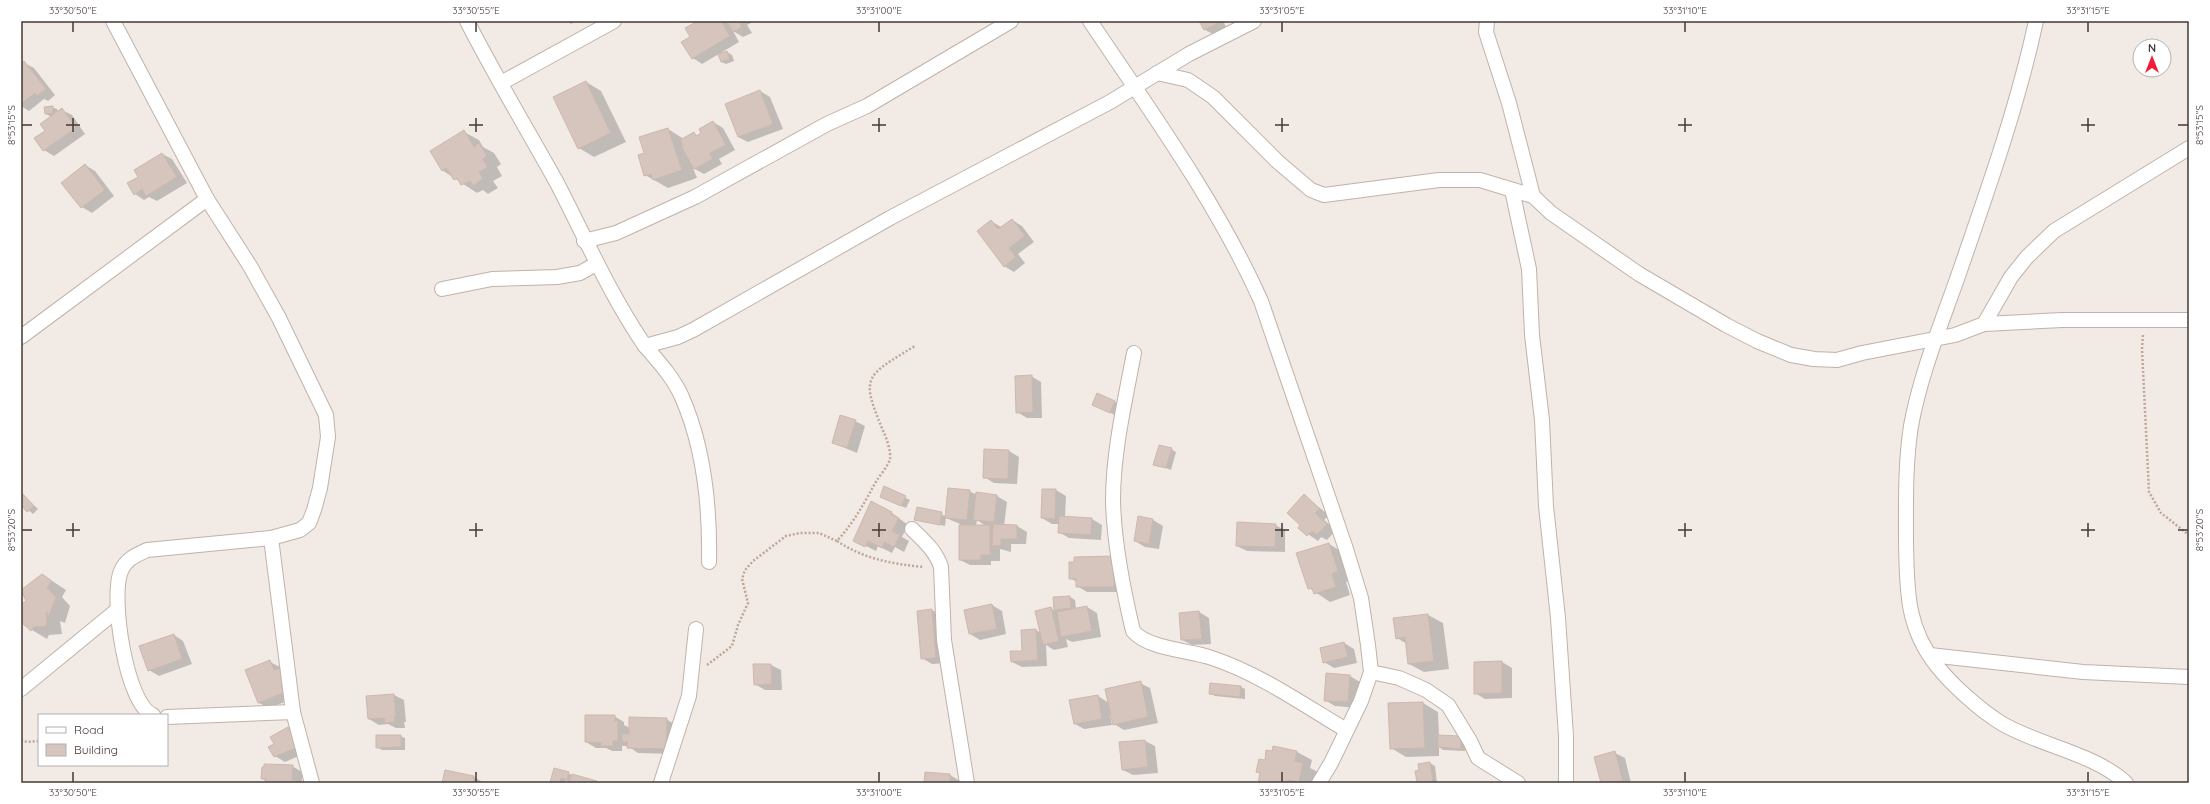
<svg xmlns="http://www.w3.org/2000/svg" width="2210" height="804" viewBox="0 0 2210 804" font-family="Quicksand,sans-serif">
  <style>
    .shadow { fill: #0003; fill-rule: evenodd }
    .building { fill: #d6c5bd; stroke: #cdb8ae }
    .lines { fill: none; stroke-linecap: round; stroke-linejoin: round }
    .minor-casing { stroke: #c0b2ab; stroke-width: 16 }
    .path { stroke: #bea799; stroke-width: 2.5; stroke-dasharray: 2 2; stroke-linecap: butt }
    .minor { stroke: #fff; stroke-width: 14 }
    .ticks { fill: none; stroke: #443935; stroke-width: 1.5 }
    .neatline { fill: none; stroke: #443935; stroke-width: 1.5 }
    .ticks-label { font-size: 10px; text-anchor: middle; fill: #443935 }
  </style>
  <rect width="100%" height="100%" fill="#f2eae5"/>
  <g class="shadow">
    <path d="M567,21H576L571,24Z"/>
    <path d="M578,21H585L582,23Z"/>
    <path d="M700,21H755L747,25L752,33L743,37L733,31L739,42L702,64L693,58L691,37Z"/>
    <path d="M1201,21H1223L1227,29L1215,35L1205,30Z"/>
    <path d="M727,52L732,55L734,61L726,64L721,62Z"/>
    <path d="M24,63L34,68L55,95L48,101L44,99L29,111L21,106V65Z"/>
    <path d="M586,82L601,91L626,142L594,157L579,148Z"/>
    <path d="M760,91L770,97L783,129L748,142L738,137Z"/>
    <path d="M52,107L57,109L58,113L62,110L72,115L85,134L54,156L44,150L36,138L46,131L52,117L46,114Z"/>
    <path d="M713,122L723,128L735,150L719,159L722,164L704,174L693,168L697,178L668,188L645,175V153L668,129L684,139L694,134L698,136L703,133Z"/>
    <path d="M464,132L479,140L483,147L494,153L501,164L497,167L502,176L493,181L498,188L488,194L483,190L477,193L442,170Z"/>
    <path d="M162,154L172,159L187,183L157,201L149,197L144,200L135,194L139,177Z"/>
    <path d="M85,165L95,171L114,196L92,213L82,207L62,183Z"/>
    <path d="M1012,220L1022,226L1034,242L1018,254L1025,263L1014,272L1004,266L991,221L1001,227Z"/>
    <path d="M1031,376L1041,382L1042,418H1027L1017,412Z"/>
    <path d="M1097,395L1120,404L1115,415L1093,405Z"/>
    <path d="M855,421L865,426L857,453L833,443Z"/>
    <path d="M1171,449L1176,452L1171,470L1155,464Z"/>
    <path d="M1009,451L1019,457L1017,484L994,483L984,477Z"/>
    <path d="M884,488L910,500L906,508L885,499Z"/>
    <path d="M1056,490L1066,496L1065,517L1092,519L1102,525L1101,540L1069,538L1059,532V524H1052L1042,518Z"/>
    <path d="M969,491L977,495V494L997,496L1007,502L1004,526H1017L1027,532L1026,544H1011V552L1000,549V561H991V565H970L960,560V524L946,518L945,526L915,519L917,508L946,516ZM977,520L986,526H976Z"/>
    <path d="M21,493L38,509L33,514L21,504Z"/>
    <path d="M1304,496L1329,515L1324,520L1336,530L1327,540L1321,537L1318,541L1299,528L1301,525Z"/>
    <path d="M892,513L908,525L902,537L909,541L904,552L895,547L892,553L878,546L876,551L854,540Z"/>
    <path d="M1139,518L1153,520L1163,526L1159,549L1145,547L1135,541Z"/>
    <path d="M1275,525L1285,530V552L1247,551L1237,546Z"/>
    <path d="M1329,544L1344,553L1353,580L1346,582L1350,595L1330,602L1309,588Z"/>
    <path d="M1124,563V592H1087L1077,586V582L1070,578Z"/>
    <path d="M43,575L66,590L62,597L70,606L65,623L60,621L62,634L49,635L47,639L32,630L21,621V606L28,601L21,592Z"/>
    <path d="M1070,597L1075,600L1076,609L1087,607L1097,613L1101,637L1072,642L1066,639L1068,647L1054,650L1046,645L1047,666L1022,667L1012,662L1023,651L1036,630L1041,633L1051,608L1055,611L1054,598Z"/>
    <path d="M992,605L1002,611L1006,634L980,640L970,634L965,610Z"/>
    <path d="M932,610L942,616L946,663L932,664L922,658Z"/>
    <path d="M1199,612L1209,618L1211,644L1192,645L1182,640Z"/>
    <path d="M1428,615L1443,623L1449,669L1424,672L1409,664L1407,644L1397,638Z"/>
    <path d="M174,635L183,641L192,664L159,676L149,670Z"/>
    <path d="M1344,643L1354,649L1357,663L1334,668L1324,662Z"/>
    <path d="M270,662L280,667L298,697L269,708L259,703Z"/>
    <path d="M1502,662L1512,668V698L1485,699L1475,693Z"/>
    <path d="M754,665H771L781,670L782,690H765L755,684Z"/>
    <path d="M1327,674L1350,676L1360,682L1358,708L1335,706L1325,700Z"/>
    <path d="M1140,683L1150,688L1158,723L1124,730L1114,724L1112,715H1110L1112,725L1084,729L1075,724L1098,696L1109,703Z"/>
    <path d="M1241,687L1245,689V699L1215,696L1210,693Z"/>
    <path d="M394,695L404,700L406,722H404L405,728H396L388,724L379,725L369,719Z"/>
    <path d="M1423,703L1438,712L1439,736L1466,739L1465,751L1443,750L1439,747V756L1406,757L1391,748Z"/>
    <path d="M614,716L624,722V725L630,728L666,719L676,725L675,754L638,753L628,746H622V751H612L606,748H596L586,742Z"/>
    <path d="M288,728L298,734L308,752L285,762L275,756V744Z"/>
    <path d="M400,736L405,738V750H382L377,747Z"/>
    <path d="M1145,741L1155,746L1158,773L1133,775L1123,770Z"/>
    <path d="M1274,747L1297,752L1312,760L1310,768L1318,772L1316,783H1259L1261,774L1257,772L1273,753Z"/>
    <path d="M1615,753L1625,758L1631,783H1602L1595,758Z"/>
    <path d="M1430,763L1435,766L1437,783L1418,782Z"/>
    <path d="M292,766L302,772V783H267L262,778Z"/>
    <path d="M555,769L572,775L598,783H570L566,780L565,783H554L551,782Z"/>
    <path d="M445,771L474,777L484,783H443Z"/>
    <path d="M950,775L960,781V783H925Z"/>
  </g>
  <g class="building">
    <path d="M698,21H721L730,36L692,59L681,42L690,37L685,28Z"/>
    <path d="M727,21H739L742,27L733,32Z"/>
    <path d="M1199,21H1217L1218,23L1204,30Z"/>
    <path d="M727,51L730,59L721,62L718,54Z"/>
    <path d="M24,61L46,89L37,96L35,93L21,104V64Z"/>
    <path d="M586,81L611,133L578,149L553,97Z"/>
    <path d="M760,90L773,124L738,137L725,104Z"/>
    <path d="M53,106V113L45,114L44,107Z"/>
    <path d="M62,108L76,128L43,151L34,138L45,131L40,124Z"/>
    <path d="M713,121L726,145L710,153L713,159L694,169L681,146L683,145L680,140L694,132L696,136L701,133L699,129Z"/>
    <path d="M668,128L682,170L653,180L651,174L644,176L638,155L644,153L639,137Z"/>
    <path d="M464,130L474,147L479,143L487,156L482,159L488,167L479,172L483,179L473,186L470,181L461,185L457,178L454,180L446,168L442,171L430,151Z"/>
    <path d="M162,153L177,177L146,196L142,189L134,195L127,183L138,177L134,170Z"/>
    <path d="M85,164L105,190L81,208L61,183Z"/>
    <path d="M1012,219L1025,236L1009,248L1016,257L1004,267L977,231L991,220L998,229Z"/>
    <path d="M1032,375L1033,412L1016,413L1015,376Z"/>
    <path d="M1097,393L1115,401L1110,413L1092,405Z"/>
    <path d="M840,415L856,420L847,448L832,443Z"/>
    <path d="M1159,445L1172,448L1166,468L1153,465Z"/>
    <path d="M984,449L1009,450L1008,479L983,478Z"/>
    <path d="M884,486L906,496L901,506L880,497Z"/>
    <path d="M948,488L970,490L967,520L945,518Z"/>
    <path d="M1042,489H1056L1055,519L1041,518Z"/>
    <path d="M21,492L34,506L27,512L21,505Z"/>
    <path d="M976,492L997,495L994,522L973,520Z"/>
    <path d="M1304,494L1320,509L1315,513L1327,524L1317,535L1312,531L1307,536L1298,528L1300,525L1287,513Z"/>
    <path d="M871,501L892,512L891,514L899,518L892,531L900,535L894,547L884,542L882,548L868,541L865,547L853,541Z"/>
    <path d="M917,507L942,512L940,525L914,520Z"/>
    <path d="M1059,516L1092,518L1091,535L1058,533Z"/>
    <path d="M1138,516L1153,519L1149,544L1134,541Z"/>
    <path d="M1237,522L1276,524L1275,547L1236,546Z"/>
    <path d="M993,524L1017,525V539H1001V546H992Z"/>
    <path d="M959,525H990V555H981V560H959Z"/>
    <path d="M1329,543L1338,571L1332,574L1336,587L1314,594L1312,588L1308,589L1296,553Z"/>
    <path d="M1114,556V587H1076V579H1069V562H1074V557Z"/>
    <path d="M42,574L52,581L47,588L56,597L49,616L46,612L47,626L34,627L31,631L21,622V604L26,601L21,590Z"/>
    <path d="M1070,596L1071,608L1054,610L1053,597Z"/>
    <path d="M992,604L997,629L969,634L964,610Z"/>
    <path d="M1087,606L1092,631L1061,637L1057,612Z"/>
    <path d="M1051,607L1059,641L1043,645L1035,611Z"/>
    <path d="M932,609L936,658L921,659L917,611Z"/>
    <path d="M1199,611L1202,639L1181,640L1179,613Z"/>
    <path d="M1428,614L1434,661L1408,664L1405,637L1396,639L1393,618Z"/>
    <path d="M1036,629L1038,660L1011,662L1010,651H1022L1021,630Z"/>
    <path d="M174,634L182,659L148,671L139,646Z"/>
    <path d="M1344,642L1348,657L1323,663L1320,648Z"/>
    <path d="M270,660L274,670L280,668L289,691L258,703L245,670Z"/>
    <path d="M1502,661V693L1474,694V662Z"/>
    <path d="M753,664H771L772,684L754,685Z"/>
    <path d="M1326,673L1350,675L1348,702L1324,701Z"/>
    <path d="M1141,681L1148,717L1113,725L1105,689Z"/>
    <path d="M1210,683L1241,686L1240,697L1209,694Z"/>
    <path d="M394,694L396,716L394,717L395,722L385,723L384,718L368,719L366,696Z"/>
    <path d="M1098,695L1102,719L1074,724L1069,700Z"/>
    <path d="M1423,702L1425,748L1390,749L1388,703Z"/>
    <path d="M585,715H615V721H618V741H613V746H601V743L585,742Z"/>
    <path d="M629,717L667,718L666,749L627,748L628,742H622V734H629Z"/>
    <path d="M288,727L298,747L274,757L268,747L274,744L270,737Z"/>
    <path d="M376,735H401V747L376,748Z"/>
    <path d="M1438,735L1461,736V749L1438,747Z"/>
    <path d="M1145,740L1148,767L1122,770L1119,742Z"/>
    <path d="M1273,746L1297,751L1295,761L1303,763L1299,782L1288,780L1287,783H1258L1260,773L1256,772L1259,759L1265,760L1266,750L1272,751Z"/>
    <path d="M1615,751L1623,781L1601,783L1594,757Z"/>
    <path d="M1430,762L1433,783L1417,782L1415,771L1419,770L1418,764Z"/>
    <path d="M264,764L293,765L292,780H296V783H266V779H261L262,767H264Z"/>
    <path d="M554,768L569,772L567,780L561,778L560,783L550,782Z"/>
    <path d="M445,770L474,776L473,783H442Z"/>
    <path d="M925,772L950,774V783H924Z"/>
    <path d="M572,774L597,781L596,783H569Z"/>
  </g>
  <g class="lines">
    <g class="minor-casing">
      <g id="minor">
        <path d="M113,21L207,199L250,266L279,318L326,415L328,437L320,488L314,510L309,523L300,530L271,538L147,550C136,555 126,559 121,571C110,596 126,705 153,715"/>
        <path d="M467,21C495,76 527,129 557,183C586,239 609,293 645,346L678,337L693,330L890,218L1110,102L1189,54L1254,21"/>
        <path d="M1090,21C1151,112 1216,201 1261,301L1346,549L1361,598L1368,645L1371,672L1361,701L1331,763L1319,783"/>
        <path d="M1487,21L1486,32L1509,103L1533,196"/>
        <path d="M2036,21C2017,109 1986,195 1957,279C1940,327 1920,376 1911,426C1905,464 1906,504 1906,542C1907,590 1906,627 1937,666C1952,685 1980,710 2001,723C2037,745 2094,753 2126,783"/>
        <path d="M1157,73L1188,80L1213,97L1278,162L1311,190L1324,195L1439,180H1480L1533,196L1551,213L1639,274L1726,325L1757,341L1791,355L1814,359L1837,360L1862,353L1955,335L1984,324L2011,277L2027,257L2054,231L2189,148"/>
        <path d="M501,83L614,21"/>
        <path d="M1512,190L1529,269L1532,335L1542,420L1546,506L1558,618L1566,736V783"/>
        <path d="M584,241L616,233L695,197L827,124L867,106L1011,21"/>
        <path d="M442,289L492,279L557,277L580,273L596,264"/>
        <path d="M1984,324L2062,320H2189"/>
        <path d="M21,337L207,199"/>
        <path d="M645,346C658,361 672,376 681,395C704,446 710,507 709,562"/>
        <path d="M1134,353C1125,401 1113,451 1113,501C1114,544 1123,589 1133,631C1148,649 1189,650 1212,658C1260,674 1304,705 1346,730"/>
        <path d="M912,529C924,541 936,551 941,567L944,640L967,783"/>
        <path d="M271,538L293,712L312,783"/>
        <path d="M1930,655L2083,672L2189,677"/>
        <path d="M1371,672L1399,678L1426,690L1448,705L1470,741L1478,758L1518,783"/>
        <path d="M21,689L116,611"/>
        <path d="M167,717L293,712"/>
        <path d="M661,783L689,696L696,629"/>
      </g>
    </g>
    <g class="path">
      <path d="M2143,335L2142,349L2149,492L2161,513L2189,535"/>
      <path d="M837,541C864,559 892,564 924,567"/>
      <path d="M707,665L732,646L738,625L748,603L742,579L745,570L753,561L786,536L800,533H819L837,541C855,521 864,503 877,480C881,474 888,466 890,459C891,452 887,439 884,433C860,376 864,377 915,346"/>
      <path d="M21,740L27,742L39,741"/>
    </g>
    <use href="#minor" class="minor"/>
  </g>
  <path class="ticks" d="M73,22V32M476,22V32M879,22V32M1282,22V32M1685,22V32M2088,22V32M73,118V132M476,118V132M879,118V132M1282,118V132M1685,118V132M2088,118V132M22,125H32M66,125H80M469,125H483M872,125H886M1275,125H1289M1678,125H1692M2081,125H2095M2178,125H2188M73,523V537M476,523V537M879,523V537M1282,523V537M1685,523V537M2088,523V537M22,530H32M66,530H80M469,530H483M872,530H886M1275,530H1289M1678,530H1692M2081,530H2095M2178,530H2188M73,772V782M476,772V782M879,772V782M1282,772V782M1685,772V782M2088,772V782"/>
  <rect width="2210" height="804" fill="none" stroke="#ffffff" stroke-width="44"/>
  <rect x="38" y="714" width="130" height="52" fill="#ffffff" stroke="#b4b0ae"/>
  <rect x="46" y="727" width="20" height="6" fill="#ffffff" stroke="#b4b0ae"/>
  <text x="74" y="734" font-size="12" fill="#443935">Road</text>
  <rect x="46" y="744" width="20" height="12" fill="#d6c5bd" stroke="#b4b0ae"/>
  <text x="74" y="754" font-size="12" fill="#443935">Building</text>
  <g transform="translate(2152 58)"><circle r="19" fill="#ffffff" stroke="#b4b0ae"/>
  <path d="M0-3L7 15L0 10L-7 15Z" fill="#f21b38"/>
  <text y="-6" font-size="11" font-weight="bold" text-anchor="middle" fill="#443935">N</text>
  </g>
  <rect x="22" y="22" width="2166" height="760" class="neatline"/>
  <g class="ticks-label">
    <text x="73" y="14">33°30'50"E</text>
    <text x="476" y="14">33°30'55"E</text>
    <text x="879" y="14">33°31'00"E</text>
    <text x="1282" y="14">33°31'05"E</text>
    <text x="1685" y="14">33°31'10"E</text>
    <text x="2088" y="14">33°31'15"E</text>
    <text transform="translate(11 125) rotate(-90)" y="4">8°53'15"S</text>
    <text transform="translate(2199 125) rotate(-90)" y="4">8°53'15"S</text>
    <text transform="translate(11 530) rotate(-90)" y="4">8°53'20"S</text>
    <text transform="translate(2199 530) rotate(-90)" y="4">8°53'20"S</text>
    <text x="73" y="796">33°30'50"E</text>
    <text x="476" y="796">33°30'55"E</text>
    <text x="879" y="796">33°31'00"E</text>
    <text x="1282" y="796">33°31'05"E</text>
    <text x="1685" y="796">33°31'10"E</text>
    <text x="2088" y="796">33°31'15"E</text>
  </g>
</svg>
